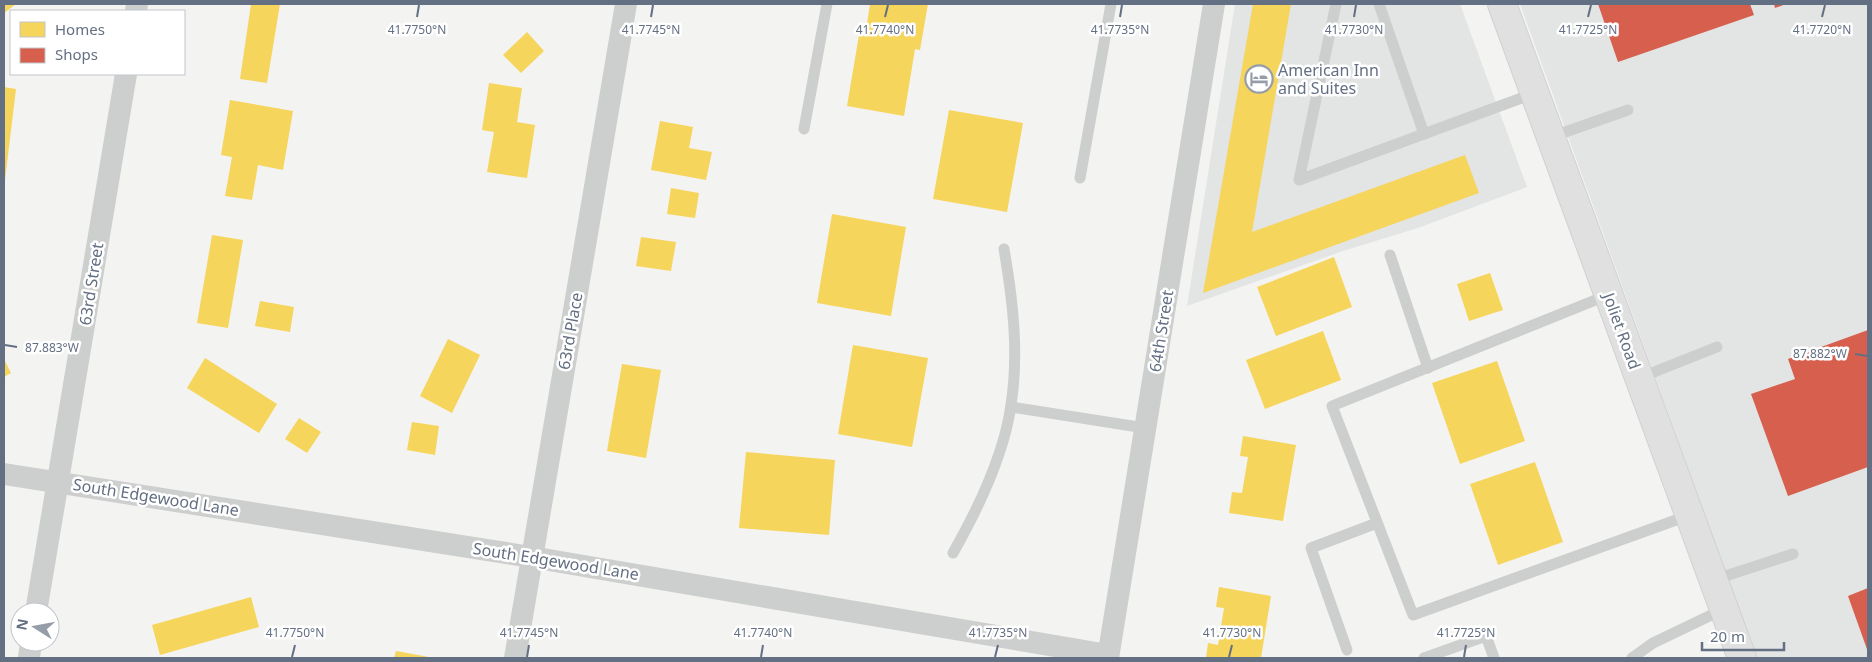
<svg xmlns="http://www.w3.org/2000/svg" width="1872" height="662" viewBox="0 0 1872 662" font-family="'Noto Sans',sans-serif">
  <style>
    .built { fill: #e3e4e4 }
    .homes { fill: #f6d55c }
    .shops { fill: #d6604d }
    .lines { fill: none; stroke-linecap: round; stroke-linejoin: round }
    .primary-casing { stroke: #d0d1d0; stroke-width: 30 }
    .lane { stroke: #cdcece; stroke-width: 11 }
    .street { stroke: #cdcece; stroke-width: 22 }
    .primary { stroke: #e0e0e1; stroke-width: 28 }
    .ticks { fill: none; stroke: #636f82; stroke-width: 2 }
    .labels { text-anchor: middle; stroke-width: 5; stroke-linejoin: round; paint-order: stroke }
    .poi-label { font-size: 16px; fill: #636f82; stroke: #fff; text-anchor: start }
    .street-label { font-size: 16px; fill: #636f82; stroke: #fff }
    .ticks-label { font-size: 12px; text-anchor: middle; fill: #636f82; stroke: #fff; stroke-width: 5; stroke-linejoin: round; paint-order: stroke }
  </style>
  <rect width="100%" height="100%" fill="#f3f3f1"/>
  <g class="built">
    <path d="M1235,4H1460L1527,187L1418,228L1343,251L1187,306Z"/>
    <path d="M1520,4H1868V658H1757Z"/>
  </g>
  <g class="homes">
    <path d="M4,4H16L4,13Z"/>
    <path d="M251,4H280L267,83L240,79Z"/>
    <path d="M870,4H928L920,50L915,49L904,116L847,106L859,35L865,36Z"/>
    <path d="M1253,4H1291L1252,232L1465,155L1479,193L1203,293Z"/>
    <path d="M527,32L544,51L521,73L503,55Z"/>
    <path d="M489,83L522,88L517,122L535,125L527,178L487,172L494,132L482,130Z"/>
    <path d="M4,87L16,89L5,180H4Z"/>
    <path d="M230,100L293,111L283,170L258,165L252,200L225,196L232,157L221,155Z"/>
    <path d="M949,110L1023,123L1007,212L933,199Z"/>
    <path d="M660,121L693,127L689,148L712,152L706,180L651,170Z"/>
    <path d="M671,188L699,193L695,218L667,214Z"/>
    <path d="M832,214L906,227L891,316L817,303Z"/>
    <path d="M212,235L243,240L228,328L197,323Z"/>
    <path d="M641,237L676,242L671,271L636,266Z"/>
    <path d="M1334,257L1352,307L1276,336L1257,287Z"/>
    <path d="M1490,273L1503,310L1469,321L1457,284Z"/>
    <path d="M260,301L294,307L290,332L255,326Z"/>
    <path d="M1323,331L1341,380L1265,409L1246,360Z"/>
    <path d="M448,339L480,355L452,413L420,396Z"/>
    <path d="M853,345L928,358L912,447L838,434Z"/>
    <path d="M205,358L277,404L259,433L187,388Z"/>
    <path d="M4,359L11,373L4,377Z"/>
    <path d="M1497,361L1525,441L1460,464L1432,383Z"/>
    <path d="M622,364L661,370L646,458L607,451Z"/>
    <path d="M299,418L321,432L307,453L285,439Z"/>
    <path d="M412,422L439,426L435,455L407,450Z"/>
    <path d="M1243,436L1296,445L1283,521L1229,513L1232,492L1242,493L1248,457L1240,456Z"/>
    <path d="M746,452L835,460L829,535L739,528Z"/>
    <path d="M1535,462L1563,542L1498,565L1470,484Z"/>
    <path d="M1219,587L1271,596L1261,658H1206L1208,643L1218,645L1224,608L1216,607Z"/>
    <path d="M251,597L259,627L160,655L152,625Z"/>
    <path d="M396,651L429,657L428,658H394Z"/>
  </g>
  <g class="shops">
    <path d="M1598,4H1750L1754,15L1618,62Z"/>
    <path d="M1774,4H1786L1775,8Z"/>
    <path d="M1868,330V467L1788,496L1751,394L1795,379L1788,359Z"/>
    <path d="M1868,588V652L1848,596Z"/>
  </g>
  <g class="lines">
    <g class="primary-casing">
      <path id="primary" d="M1502,4L1742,658"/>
    </g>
    <g class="lane">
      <path d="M1336,4L1299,180L1535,93"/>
      <path d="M1379,4L1424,134"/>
      <path d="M804,129L827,4"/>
      <path d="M1551,137L1628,110"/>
      <path d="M1080,178L1111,4"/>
      <path d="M1390,255L1428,368"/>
      <path d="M1608,295L1332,406L1413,615L1690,515"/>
      <path d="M1639,378L1717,347"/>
      <path d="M1011,407L1145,428"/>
      <path d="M953,553C978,509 1004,456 1011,405C1019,353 1013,301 1004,249"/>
      <path d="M1713,580L1793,554"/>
      <path d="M1347,650L1311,548L1377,523"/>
      <path d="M1424,658L1486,636L1494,658"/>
      <path d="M1632,658L1653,643L1724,609"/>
    </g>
    <g class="street">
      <path d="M136,11L137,4"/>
      <path d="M4,474L531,557L1108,655"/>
      <path d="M36,612L126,74"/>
      <path d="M29,658L31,642"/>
      <path d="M515,658L626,4"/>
      <path d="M1108,658L1214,4"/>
    </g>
    <use href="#primary" class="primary"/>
  </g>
  <path class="ticks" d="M417,17L419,5M651,17L653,5M885,17L888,5M1120,17L1122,5M1354,17L1356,5M1588,17L1591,5M1822,17L1825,5M5,345L17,347M1855,354L1867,356M292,657L295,645M527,657L529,645M761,657L763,645M995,657L998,645M1229,657L1232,645M1464,657L1466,645"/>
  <defs>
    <g id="hotel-ring" transform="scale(1.4375)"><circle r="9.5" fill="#fff" stroke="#959da9" stroke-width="1.5"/><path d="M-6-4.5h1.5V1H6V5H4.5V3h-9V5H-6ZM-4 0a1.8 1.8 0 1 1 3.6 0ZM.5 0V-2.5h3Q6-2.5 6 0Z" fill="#959da9"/></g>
  </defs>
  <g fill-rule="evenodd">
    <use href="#hotel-ring" x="1259" y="79"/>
  </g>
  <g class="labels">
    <g class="poi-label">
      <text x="1278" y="76">American Inn<tspan x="1278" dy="18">and Suites</tspan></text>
    </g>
    <g class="street-label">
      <text transform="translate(91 284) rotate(-81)" y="6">63rd Street</text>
      <text transform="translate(570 331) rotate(-80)" y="6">63rd Place</text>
      <text transform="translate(1161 331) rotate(-81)" y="6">64th Street</text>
      <text transform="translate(1622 331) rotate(70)" y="6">Joliet Road</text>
      <text transform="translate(156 497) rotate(9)" y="6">South Edgewood Lane</text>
      <text transform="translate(556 561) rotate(9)" y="6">South Edgewood Lane</text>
    </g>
  </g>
  <g class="ticks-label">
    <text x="417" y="34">41.7750°N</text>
    <text x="651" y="34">41.7745°N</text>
    <text x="885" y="34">41.7740°N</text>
    <text x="1120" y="34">41.7735°N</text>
    <text x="1354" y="34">41.7730°N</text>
    <text x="1588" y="34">41.7725°N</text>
    <text x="1822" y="34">41.7720°N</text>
    <text x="52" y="352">87.883°W</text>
    <text x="1820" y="358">87.882°W</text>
    <text x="295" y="637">41.7750°N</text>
    <text x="529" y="637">41.7745°N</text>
    <text x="763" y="637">41.7740°N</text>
    <text x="998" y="637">41.7735°N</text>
    <text x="1232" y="637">41.7730°N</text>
    <text x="1466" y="637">41.7725°N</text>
  </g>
  <rect width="1872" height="662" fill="none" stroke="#636f82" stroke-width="10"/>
  <rect x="10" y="10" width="175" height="65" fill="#ffffff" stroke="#c1c5cd"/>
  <rect x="20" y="22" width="25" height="15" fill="#f6d55c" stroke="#c1c5cd"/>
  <text x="55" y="35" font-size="15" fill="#636f82">Homes</text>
  <rect x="20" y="48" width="25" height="15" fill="#d6604d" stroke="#c1c5cd"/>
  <text x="55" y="60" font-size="15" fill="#636f82">Shops</text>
  <g transform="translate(35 627) rotate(281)"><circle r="24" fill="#ffffff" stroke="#c1c5cd"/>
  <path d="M0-4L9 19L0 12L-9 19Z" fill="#959da9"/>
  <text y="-8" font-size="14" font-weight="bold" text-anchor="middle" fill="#636f82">N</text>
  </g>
  <path d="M1702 642v8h82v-8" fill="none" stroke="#636f82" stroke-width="2.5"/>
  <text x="1710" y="642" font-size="15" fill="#636f82" stroke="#ffffff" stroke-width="4" paint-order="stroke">20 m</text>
</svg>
